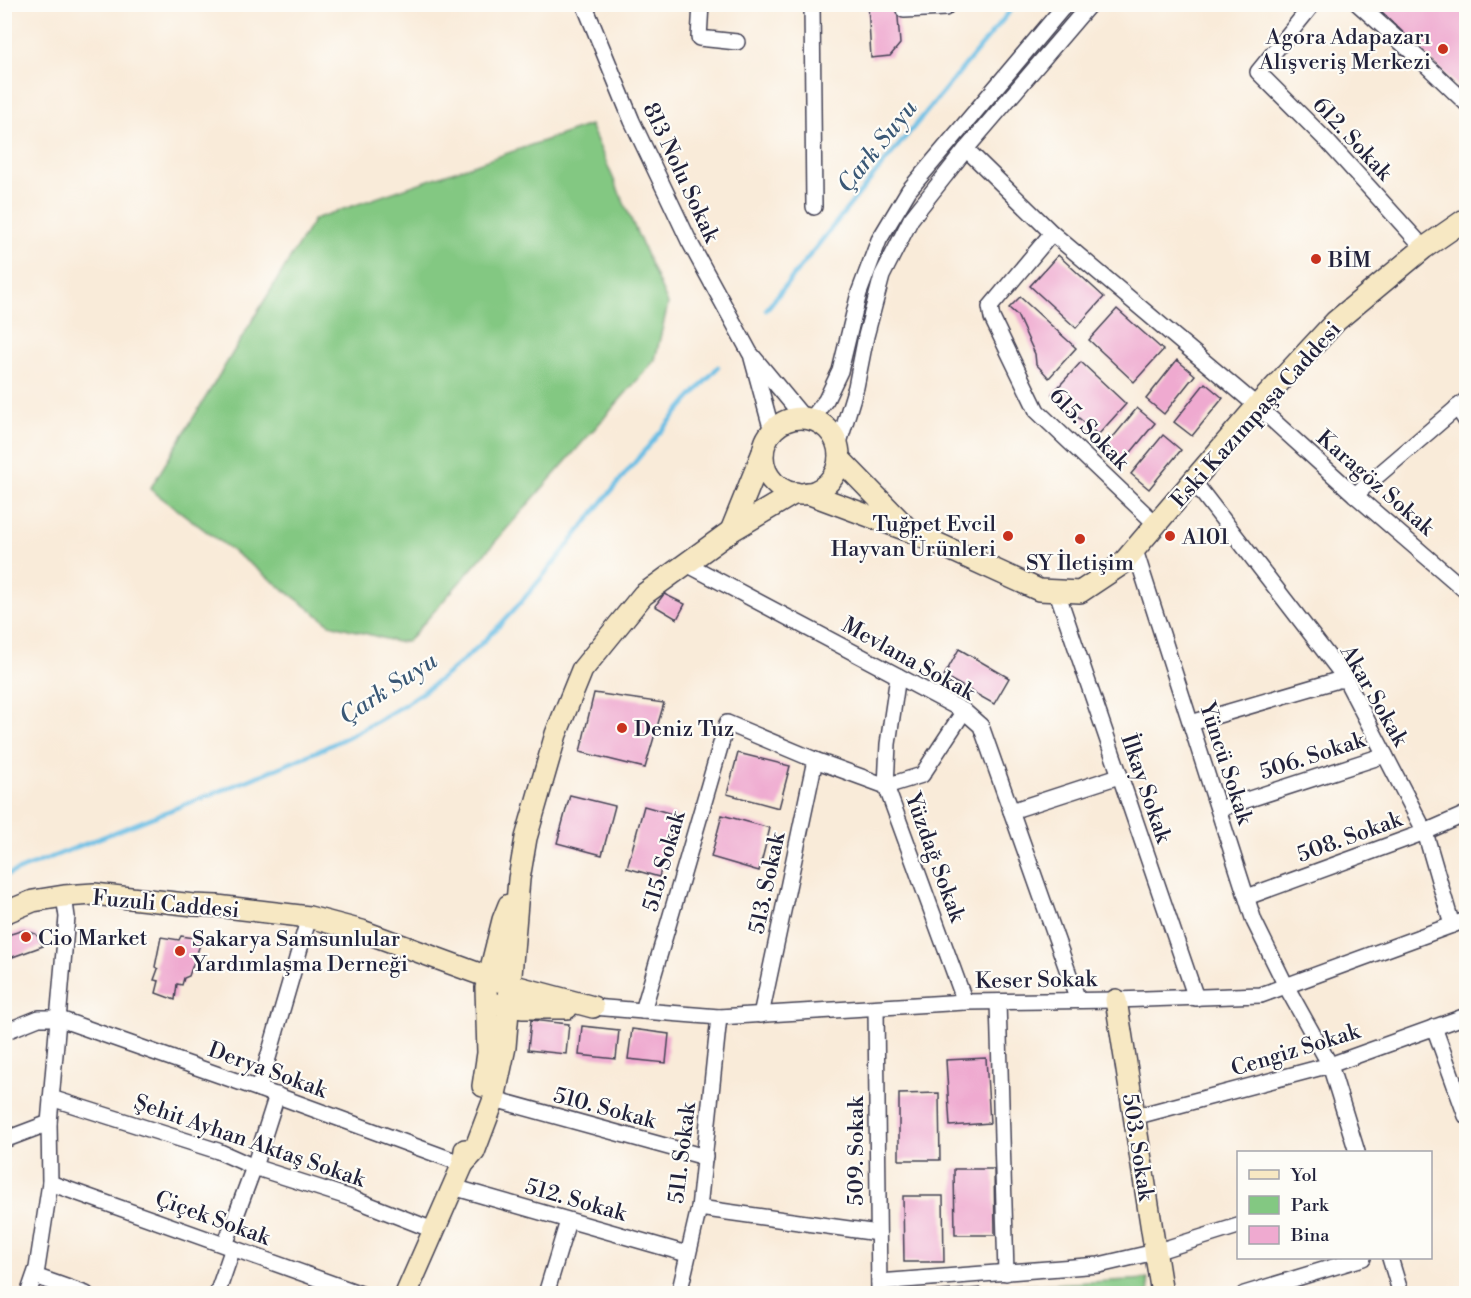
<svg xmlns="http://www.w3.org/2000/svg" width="1471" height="1298" viewBox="0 0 1471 1298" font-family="'Libre Bodoni',serif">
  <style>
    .green { fill: #83c882; stroke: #52755e; stroke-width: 1.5 }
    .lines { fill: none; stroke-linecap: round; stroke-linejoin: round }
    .stream { stroke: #67bde4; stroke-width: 4.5 }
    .building { fill: #efaad0 }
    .street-casing { stroke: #424053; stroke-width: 18 }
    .secondary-casing { stroke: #424053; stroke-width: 24 }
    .street { stroke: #fff; stroke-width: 15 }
    .secondary { stroke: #f7e8c3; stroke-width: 21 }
    .poi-dot { fill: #c8321e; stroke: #fdfcf7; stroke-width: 2 }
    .labels { text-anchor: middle; stroke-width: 4.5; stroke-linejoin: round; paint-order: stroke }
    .poi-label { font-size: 22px; fill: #22223b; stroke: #fdfcf7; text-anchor: start }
    .street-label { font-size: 22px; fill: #22223b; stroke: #fdfcf7 }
    .water-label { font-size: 24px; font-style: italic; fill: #3a5876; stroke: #fdfcf7 }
  </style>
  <rect width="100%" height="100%" fill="#fdfcf7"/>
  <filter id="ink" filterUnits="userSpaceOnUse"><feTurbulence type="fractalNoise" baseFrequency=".0167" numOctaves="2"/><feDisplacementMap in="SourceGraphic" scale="12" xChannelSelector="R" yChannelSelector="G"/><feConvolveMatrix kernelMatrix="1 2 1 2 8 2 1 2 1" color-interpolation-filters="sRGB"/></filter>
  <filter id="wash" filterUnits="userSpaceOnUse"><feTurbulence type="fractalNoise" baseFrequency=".008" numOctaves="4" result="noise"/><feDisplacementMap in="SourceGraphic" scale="24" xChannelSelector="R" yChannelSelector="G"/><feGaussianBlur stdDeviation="1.35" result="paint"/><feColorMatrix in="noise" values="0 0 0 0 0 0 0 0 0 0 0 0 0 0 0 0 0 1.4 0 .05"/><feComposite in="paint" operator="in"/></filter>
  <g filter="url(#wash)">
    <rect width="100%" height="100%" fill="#f9ebd9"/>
    <g class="green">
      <path d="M590,125L668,304L655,360L408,641L397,642L330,624L150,489L314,219Z"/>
      <path d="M1148,1279L1149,1293H1014V1286Z"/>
    </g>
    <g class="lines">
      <g class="stream">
        <path d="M766,310L874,175L1016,4"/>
        <path d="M4,876C65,852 125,828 186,804C277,769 371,736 448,673C509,624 555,561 603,501C640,455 678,411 718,367"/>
      </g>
    </g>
    <g id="blocks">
      <g class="building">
        <path d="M868,4H897L900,44L890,56L871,58Z"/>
        <path d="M1374,4H1466V94Z"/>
        <path d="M1058,255L1104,297L1076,328L1030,286Z"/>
        <path d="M1020,297L1076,348L1049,378L1036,364L1035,354L1017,315L1009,308Z"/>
        <path d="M1117,309L1163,350L1134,382L1089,340Z"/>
        <path d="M1177,360L1195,375L1164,414L1146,399Z"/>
        <path d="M1081,362L1126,404L1098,435L1052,394Z"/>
        <path d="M1205,383L1223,398L1192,436L1174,422Z"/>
        <path d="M1137,408L1155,423L1123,462L1105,447Z"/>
        <path d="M1163,435L1181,450L1149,489L1131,474Z"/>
        <path d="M664,594L685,604L677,619L655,606Z"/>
        <path d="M959,649L1009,678L994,704L944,676Z"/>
        <path d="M594,693L664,703L645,768L580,752Z"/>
        <path d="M738,753L790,766L779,808L727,794Z"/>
        <path d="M570,795L615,806L602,855L557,843Z"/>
        <path d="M644,806L676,815L659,877L627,868Z"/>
        <path d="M722,815L770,828L759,871L711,857Z"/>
        <path d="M24,930L36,934L43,946L7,959L4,953V936Z"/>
        <path d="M181,936L202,939L189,976L184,978L182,985L177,984L175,1000L156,993L159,981L154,980L158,969L155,967L161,937L179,940Z"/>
        <path d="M531,1020L569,1024L566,1054L528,1050Z"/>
        <path d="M582,1026L619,1030L616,1059L579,1055Z"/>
        <path d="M632,1029L669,1034L666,1063L628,1059Z"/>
        <path d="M986,1058L990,1123L950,1126L946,1060Z"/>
        <path d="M939,1093L940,1160H899V1094Z"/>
        <path d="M954,1169H994L995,1235H955Z"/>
        <path d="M903,1196H943L944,1262H904Z"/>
        <path d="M981,1288L982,1294H923V1292Z"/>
      </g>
    </g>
  </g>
  <g filter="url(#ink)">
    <use href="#blocks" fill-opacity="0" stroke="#424053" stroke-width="1.5"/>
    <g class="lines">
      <g class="street-casing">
        <g id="street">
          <path d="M584,4L632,121L689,241L750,353L803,417"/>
          <path d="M701,4L699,38L737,42"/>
          <path d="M812,4L814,207"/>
          <path d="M903,4L904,10L945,8L948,4"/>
          <path d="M1313,4L1258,72L1326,140L1424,248"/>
          <path d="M1358,4L1423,62L1466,103"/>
          <path d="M966,149L1052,233L1257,406L1355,495L1466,591"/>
          <path d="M1052,233L990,307L992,318L1037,411L1157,525"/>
          <path d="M752,358L772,431"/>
          <path d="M1457,407L1466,421"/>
          <path d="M812,418L826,400L840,371L859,293L879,240L909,190L1066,4"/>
          <path d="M838,446L856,387L866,336L882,276L911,219L966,149L1090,4"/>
          <path d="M1194,482L1345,678L1425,832L1452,925"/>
          <path d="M1355,495L1466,400"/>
          <path d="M1135,550L1254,921L1286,986L1330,1065L1357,1152"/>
          <path d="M685,563L964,711L981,726L1078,1000"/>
          <path d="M1057,592L1196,998"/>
          <path d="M898,676L888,744L886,786L922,775L964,711"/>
          <path d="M1191,723L1345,678"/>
          <path d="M1219,809L1385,755"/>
          <path d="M1011,811L1119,776"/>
          <path d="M1247,897L1425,832L1466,814"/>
          <path d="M998,1002L1006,1273"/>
          <path d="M593,1007L719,1017L965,1002L1116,1000L1261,995L1466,920"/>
          <path d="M876,1008L879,1294"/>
          <path d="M643,1011L727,723L815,760L886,786L965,1002"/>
          <path d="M761,1015L815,760"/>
          <path d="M1434,1027L1466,1116"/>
          <path d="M4,1032L39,1018H57L259,1089L463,1164"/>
          <path d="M259,1089L309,917"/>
          <path d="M51,1098L218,1151L254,1167L354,1199L433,1230"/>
          <path d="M494,1099L705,1157"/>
          <path d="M1134,1117L1330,1065L1466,1016"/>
          <path d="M4,1140L49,1123"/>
          <path d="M50,1183L361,1294"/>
          <path d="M453,1187L687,1254"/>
          <path d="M699,1208L878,1233"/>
          <path d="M225,1245L254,1167L277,1095"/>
          <path d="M1390,1258L1401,1294"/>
          <path d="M35,1276L86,1294"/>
          <path d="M879,1282L1099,1265L1155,1252L1238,1226"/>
          <path d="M28,1294L37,1268L50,1183L49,1123L67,917L64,896"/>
          <path d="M217,1294L233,1248"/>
          <path d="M546,1294L568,1221"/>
          <path d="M679,1294L699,1208L719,1017"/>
          <path d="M1244,1294L1363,1258"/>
        </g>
      </g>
      <g class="secondary-casing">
        <g id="secondary">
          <circle cx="801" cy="456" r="38"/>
          <path d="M839,458L907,528"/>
          <path d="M807,493L912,532L1039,590L1080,592L1122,564L1257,406L1336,321L1424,248L1466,219"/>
          <path d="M731,531L763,452"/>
          <path d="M4,913L33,901L64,896L94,894L194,905L217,906L309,917L362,931L507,984L593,1007"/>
          <path d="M1116,1000L1162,1294"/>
          <path d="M497,1004L522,1008H567"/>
          <path d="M483,1086L488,1053L486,988L503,920L509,905"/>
          <path d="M463,1164L474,1152L494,1099L505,1047L519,879L526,838L556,734L582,670L643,595L731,531L795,493"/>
          <path d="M406,1294L463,1164L465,1150"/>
        </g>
      </g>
      <use href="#street" class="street"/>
      <use href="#secondary" class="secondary"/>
    </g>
  </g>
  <g class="poi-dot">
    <circle cx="1443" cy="49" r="6"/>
    <circle cx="1316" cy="259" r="6"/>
    <circle cx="1008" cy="536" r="6"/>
    <circle cx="1170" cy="536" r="6"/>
    <circle cx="1080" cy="539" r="6"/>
    <circle cx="622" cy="728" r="6"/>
    <circle cx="26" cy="937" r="6"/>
    <circle cx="180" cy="951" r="6"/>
  </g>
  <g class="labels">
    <g class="poi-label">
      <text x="1431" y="44" text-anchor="end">Agora Adapazarı<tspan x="1431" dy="25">Alışveriş Merkezi</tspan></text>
      <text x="1328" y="267">BİM</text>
      <text x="996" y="531" text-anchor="end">Tuğpet Evcil<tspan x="996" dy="25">Hayvan Ürünleri</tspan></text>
      <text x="1182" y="544">A101</text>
      <text x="1080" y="570" text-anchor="middle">SY İletişim</text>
      <text x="634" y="736">Deniz Tuz</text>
      <text x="38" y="945">Cio Market</text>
      <text x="192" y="946">Sakarya Samsunlular<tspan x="192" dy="25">Yardımlaşma Derneği</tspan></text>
    </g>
    <g class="street-label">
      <text transform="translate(1353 138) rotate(47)" y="8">612. Sokak</text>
      <text transform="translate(682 172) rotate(65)" y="8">813 Nolu Sokak</text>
      <text transform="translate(1255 414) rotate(-48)" y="8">Eski Kazımpaşa Caddesi</text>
      <text transform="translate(1090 428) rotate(46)" y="8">615. Sokak</text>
      <text transform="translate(1376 482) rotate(41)" y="8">Karagöz Sokak</text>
      <text transform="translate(909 658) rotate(29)" y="8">Mevlana Sokak</text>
      <text transform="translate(1375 695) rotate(60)" y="8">Akar Sokak</text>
      <text transform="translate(1312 755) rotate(-18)" y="8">506. Sokak</text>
      <text transform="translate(1227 763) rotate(72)" y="8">Yüncü Sokak</text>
      <text transform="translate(1147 788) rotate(71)" y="8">İlkay Sokak</text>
      <text transform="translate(1349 836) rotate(-20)" y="8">508. Sokak</text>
      <text transform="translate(936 857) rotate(70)" y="8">Yüzdağ Sokak</text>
      <text transform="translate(663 861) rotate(-74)" y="8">515. Sokak</text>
      <text transform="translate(766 883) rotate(-78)" y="8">513. Sokak</text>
      <text transform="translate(166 903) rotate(5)" y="8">Fuzuli Caddesi</text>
      <text transform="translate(1036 979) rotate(-1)" y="8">Keser Sokak</text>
      <text transform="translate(1295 1049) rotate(-17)" y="8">Cengiz Sokak</text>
      <text transform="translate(268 1069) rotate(20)" y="8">Derya Sokak</text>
      <text transform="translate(605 1107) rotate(15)" y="8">510. Sokak</text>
      <text transform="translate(250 1140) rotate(19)" y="8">Şehit Ayhan Aktaş Sokak</text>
      <text transform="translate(1139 1147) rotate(81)" y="8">503. Sokak</text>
      <text transform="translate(855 1151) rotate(-90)" y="8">509. Sokak</text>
      <text transform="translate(681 1153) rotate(-83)" y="8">511. Sokak</text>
      <text transform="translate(576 1199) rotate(16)" y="8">512. Sokak</text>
      <text transform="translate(213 1217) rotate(20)" y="8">Çiçek Sokak</text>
    </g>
    <g class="water-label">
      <text transform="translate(877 146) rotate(-51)" y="8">Çark Suyu</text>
      <text transform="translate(388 688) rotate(-33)" y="8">Çark Suyu</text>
    </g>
  </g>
  <rect width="1471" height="1298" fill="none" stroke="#fdfcf7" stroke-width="24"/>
  <rect x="1237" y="1151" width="195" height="108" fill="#fdfcf7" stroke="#a5a5ac" stroke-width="1.5"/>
  <rect x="1249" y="1170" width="30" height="9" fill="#f7e8c3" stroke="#a5a5ac" stroke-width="1.5"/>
  <text x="1291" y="1181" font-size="18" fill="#22223b">Yol</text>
  <rect x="1249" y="1196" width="30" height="18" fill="#83c882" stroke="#a5a5ac" stroke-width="1.5"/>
  <text x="1291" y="1211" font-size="18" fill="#22223b">Park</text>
  <rect x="1249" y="1226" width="30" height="18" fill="#efaad0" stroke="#a5a5ac" stroke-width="1.5"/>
  <text x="1291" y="1241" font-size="18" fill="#22223b">Bina</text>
</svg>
